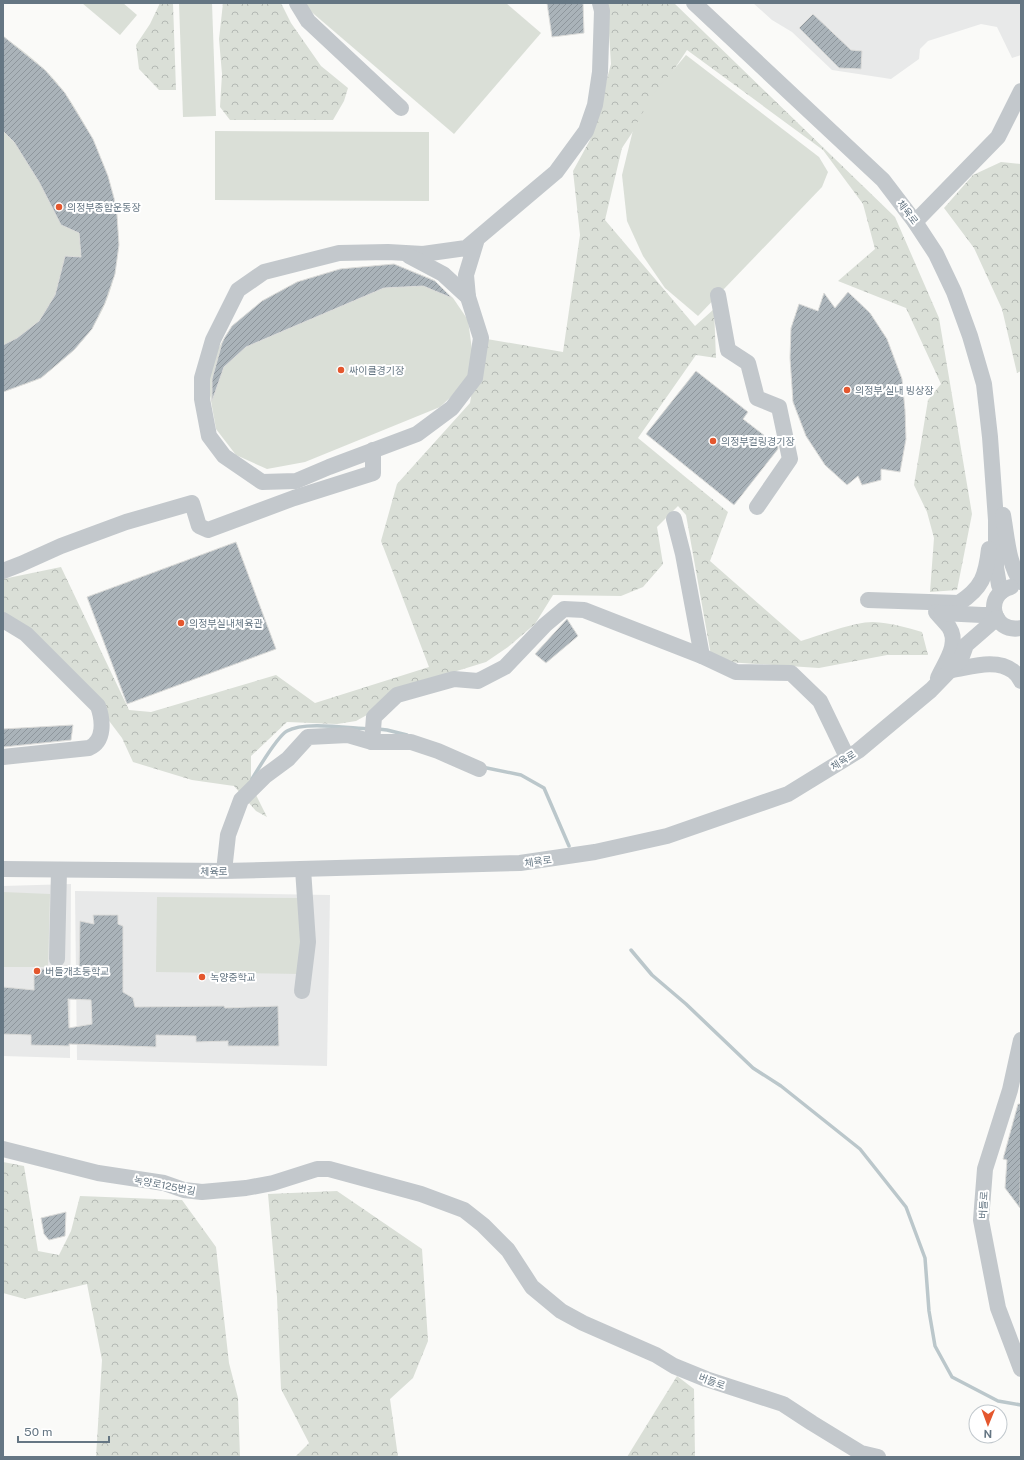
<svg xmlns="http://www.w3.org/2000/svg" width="1024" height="1460" viewBox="0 0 1024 1460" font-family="'Public Sans','Noto Sans KR',sans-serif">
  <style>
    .built { fill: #e8e9e9 }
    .forest { fill: url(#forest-crowns) }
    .pitch { fill: #dadfd7 }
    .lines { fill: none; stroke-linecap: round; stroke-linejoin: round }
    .stream { stroke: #bbc7cb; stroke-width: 3.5 }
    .building { fill: url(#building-hatch); stroke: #dcdcda; fill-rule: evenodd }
    .minor { stroke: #c3c8cc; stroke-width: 16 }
    .poi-dot { fill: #e4572e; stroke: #fff; stroke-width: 1.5 }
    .labels { text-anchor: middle; stroke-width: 4; stroke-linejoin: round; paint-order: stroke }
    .poi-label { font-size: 10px; fill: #657683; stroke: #fff; text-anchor: start }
    .street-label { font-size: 10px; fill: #657683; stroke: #fff }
  </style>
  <defs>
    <pattern id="forest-crowns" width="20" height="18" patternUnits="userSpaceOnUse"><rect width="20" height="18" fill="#dadfd7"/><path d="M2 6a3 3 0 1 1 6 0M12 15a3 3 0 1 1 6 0" fill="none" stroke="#b4b9b4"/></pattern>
    <pattern id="building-hatch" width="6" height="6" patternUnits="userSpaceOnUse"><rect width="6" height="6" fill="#aab3b9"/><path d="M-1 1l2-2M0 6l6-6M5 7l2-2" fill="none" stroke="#8e969c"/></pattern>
  </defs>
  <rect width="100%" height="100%" fill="#fafaf8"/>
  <g class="built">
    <path d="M753,3H1021V55L1012,58L997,27L981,24L928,41L920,49L919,59L891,79L832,70L792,32L772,20Z"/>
    <path d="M71,884L70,1058L3,1056V886Z"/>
    <path d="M75,891L330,895L327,1066L77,1060Z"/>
  </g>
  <g class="forest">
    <path d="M160,3H173L176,90H159L139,69L136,45L150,24Z"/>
    <path d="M223,3H281L291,23L321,66L348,88L344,101L333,120H230L220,107L222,74L219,39Z"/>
    <path d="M607,3H674L895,217L939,318L972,514L957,590L930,592L934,538L927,512L914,485L928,400L941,384L906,308L838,281L875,249L863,204L823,150L687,50L622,148L605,220L695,326L714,309L716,358L696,355L638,438L728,512L710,561L801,641C821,635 853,622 873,622C890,623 906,627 922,632L928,655H887L819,668L712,661L686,515L678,506L657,527L663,564L643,587L621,596L553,595L535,624L508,647L486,662L434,678L356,721L337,724L287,722L251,756V785L267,817L256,811L234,786L192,780L133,762L122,738L67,665L3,615V579L61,567L129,710L151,712L276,675L315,703L429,667L381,541L397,484L470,403L481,338L563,352L580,235L573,171L590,140L611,64Z"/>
    <path d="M1001,162L1021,164V371L1017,373L1002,309L974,248L944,208L973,175Z"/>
    <path d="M3,1162L24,1166L38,1251L59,1255L71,1231L80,1196L182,1200L216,1247L229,1363L238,1398L240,1457H96L102,1360L87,1284L25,1299L3,1293Z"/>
    <path d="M337,1191L422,1249L428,1341L413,1378L390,1399L398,1457H295L309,1443L281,1389L277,1297L268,1194Z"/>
    <path d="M677,1376L694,1389L695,1457H627Z"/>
  </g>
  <g class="pitch">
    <path d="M82,3H123L137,15L120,35Z"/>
    <path d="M179,3H212L216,116L183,117Z"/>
    <path d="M301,3H506L541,33L454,134Z"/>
    <path d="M3,36C26,53 49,70 65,93C116,166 144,265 83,340C74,351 63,360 52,369C48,372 44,376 40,378C29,384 15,387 3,391Z"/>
    <path d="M686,55L819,157L828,172L822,187L698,316L665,288L643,256L627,221L622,175L633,130L653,94Z"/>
    <path d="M215,131L429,132V201L215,200Z"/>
    <path d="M394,264L434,280L453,298L468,320L473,357L467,382L440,407L305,462L267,469L236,455L216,429L208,384L214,355L232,326L262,301L297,282L340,269Z"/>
    <path d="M3,892L50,894L48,967H3Z"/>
    <path d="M157,897L302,898L301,974L156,972Z"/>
  </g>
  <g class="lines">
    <g class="stream">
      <path d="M378,729L387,730L407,735"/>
      <path d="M482,767L521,775L544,788L569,846"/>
      <path d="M252,779C258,769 278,736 287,731C304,721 348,728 370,729"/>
      <path d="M631,950L652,975L686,1004L753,1068L781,1086L860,1149L906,1207L925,1258L929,1311L935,1346L952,1377L998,1401L1021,1405"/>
    </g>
  </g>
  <g class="building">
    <path d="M547,3H583L584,33L552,37Z"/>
    <path d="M813,14L851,50L862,51L861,69L839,68L799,28Z"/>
    <path d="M3,36L45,70L65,93L93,139L108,176L114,198L117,215L119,245L115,274L105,303L92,329L74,350L41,378L3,392V345L17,338L39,321L55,295L65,256L81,257L79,233L61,225L39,182L14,142L3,131Z"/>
    <path d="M394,264L435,281L452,298L423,286L384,288L246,347L224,367L212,401V379L222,343L225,337L232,326L262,301L297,282L340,269Z"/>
    <path d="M848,292L870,313L887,339L902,379L905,410L906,439L900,472L881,469V480L862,485L858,476L847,485L825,465L806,436L793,402L790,358L791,328L799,304L818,311L824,293L835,308Z"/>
    <path d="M696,371L748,412L743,419L778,446V449L734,505L646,434Z"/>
    <path d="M236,542L276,649L127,704L87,597Z"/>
    <path d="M567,619L578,636L546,663L535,654Z"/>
    <path d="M73,725L71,740L3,747V729Z"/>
    <path d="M93,915H118V924L123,926V992L133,998L135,1007L224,1006L225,1008L278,1006L279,1046H228V1041L196,1042V1036L156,1035V1047L69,1044V1046L31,1045V1035L3,1034V987L34,990V969H58L59,975L79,974L80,921L94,924ZM68,999L91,1000L92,1024L69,1028Z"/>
    <path d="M1018,1104H1021L1020,1208L1005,1188L1007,1160L1003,1159Z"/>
    <path d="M66,1212L65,1236L49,1240L44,1234L41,1218Z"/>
  </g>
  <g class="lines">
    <g class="minor">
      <path d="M297,3L308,21L401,108"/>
      <path d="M694,3L883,180L915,222L936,254L954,292L970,336L984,384L990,437L996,520V567L999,585L1002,591"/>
      <path d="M915,222L998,137L1021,91"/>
      <path d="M477,239L466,275L468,297L481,338L475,378L452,408L417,434L329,467L296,481L262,482L224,456L209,436L202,399V378L213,340L238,290L264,272L339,253L388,252L423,254L466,248L556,172L586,131L595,105L600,72L602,11L600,3"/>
      <path d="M409,256L443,274L468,297"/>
      <path d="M718,295L728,350L748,363L757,398L779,407L790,459L757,507"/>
      <path d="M1003,515C1007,537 1008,564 1021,582"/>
      <path d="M674,519L683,554L702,656L736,672L791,673L820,701L847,757"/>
      <path d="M3,571L21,564L61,546L126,522L192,503L199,526L208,530L294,498L373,473V450"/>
      <path d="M1011,587C983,594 992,634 1021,628"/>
      <path d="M868,600L959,603C982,588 986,576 989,549"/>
      <path d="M936,612C940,617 945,622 949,627C960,644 945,662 938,678"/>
      <path d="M941,613L982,615H995"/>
      <path d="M3,620L26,634L98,706C103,720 105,741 89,748L3,757"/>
      <path d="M952,670C971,667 996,658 1013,671C1017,674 1019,676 1021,681"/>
      <path d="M372,742L374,717L397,695L454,679L478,681L505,667L545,625L564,609L584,610L702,656"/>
      <path d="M3,869L224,871L520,863L595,852L667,836L788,794L858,751L931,690L961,659L966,645L997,618"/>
      <path d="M224,871L228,835L241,800L265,776L288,759L308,737L348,735L372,742H411L438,751L479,769"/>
      <path d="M57,959L59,870"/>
      <path d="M302,991L308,942L303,869"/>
      <path d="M1021,1040L1010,1090L985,1169L981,1220L998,1308L1021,1369"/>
      <path d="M3,1149L98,1173L164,1183L184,1190L202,1192L246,1188L273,1183L317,1169H329L421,1194L464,1210L483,1225L508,1250L532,1287L561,1311L583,1323L656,1355L674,1366L706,1379L783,1404L812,1423L861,1453L878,1457"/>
    </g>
  </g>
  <g class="poi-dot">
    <circle cx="59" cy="207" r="4"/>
    <circle cx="341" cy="370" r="4"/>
    <circle cx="847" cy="390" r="4"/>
    <circle cx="713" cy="441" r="4"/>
    <circle cx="181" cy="623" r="4"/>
    <circle cx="37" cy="971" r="4"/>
    <circle cx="202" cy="977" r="4"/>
  </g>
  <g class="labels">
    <g class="poi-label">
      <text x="67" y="211">의정부종합운동장</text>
      <text x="349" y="374">싸이클경기장</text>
      <text x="855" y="394">의정부 실내 빙상장</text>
      <text x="721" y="445">의정부컬링경기장</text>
      <text x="189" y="627">의정부실내체육관</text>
      <text x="45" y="975">버들개초등학교</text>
      <text x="210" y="981">녹양중학교</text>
    </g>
    <g class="street-label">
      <text transform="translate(908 212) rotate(53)" y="4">체육로</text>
      <text transform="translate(843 760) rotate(-32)" y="4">체육로</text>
      <text transform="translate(538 861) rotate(-8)" y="4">체육로</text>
      <text x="214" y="875">체육로</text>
      <text transform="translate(165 1185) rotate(11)" y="4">녹양로125번길</text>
      <text transform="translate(983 1205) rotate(-87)" y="4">버들로</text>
      <text transform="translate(712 1381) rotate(20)" y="4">버들로</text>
    </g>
  </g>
  <rect width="1024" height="1460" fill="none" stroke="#657683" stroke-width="8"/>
  <g transform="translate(988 1424) rotate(181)"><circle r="19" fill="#ffffff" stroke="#c1c8cd"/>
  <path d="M0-3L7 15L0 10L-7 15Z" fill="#e4572e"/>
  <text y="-6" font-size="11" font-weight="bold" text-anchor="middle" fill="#657683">N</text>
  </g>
  <path d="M18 1436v6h91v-6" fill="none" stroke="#657683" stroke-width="2"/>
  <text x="24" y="1436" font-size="12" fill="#657683" stroke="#ffffff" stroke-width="3" paint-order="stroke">50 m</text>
</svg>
